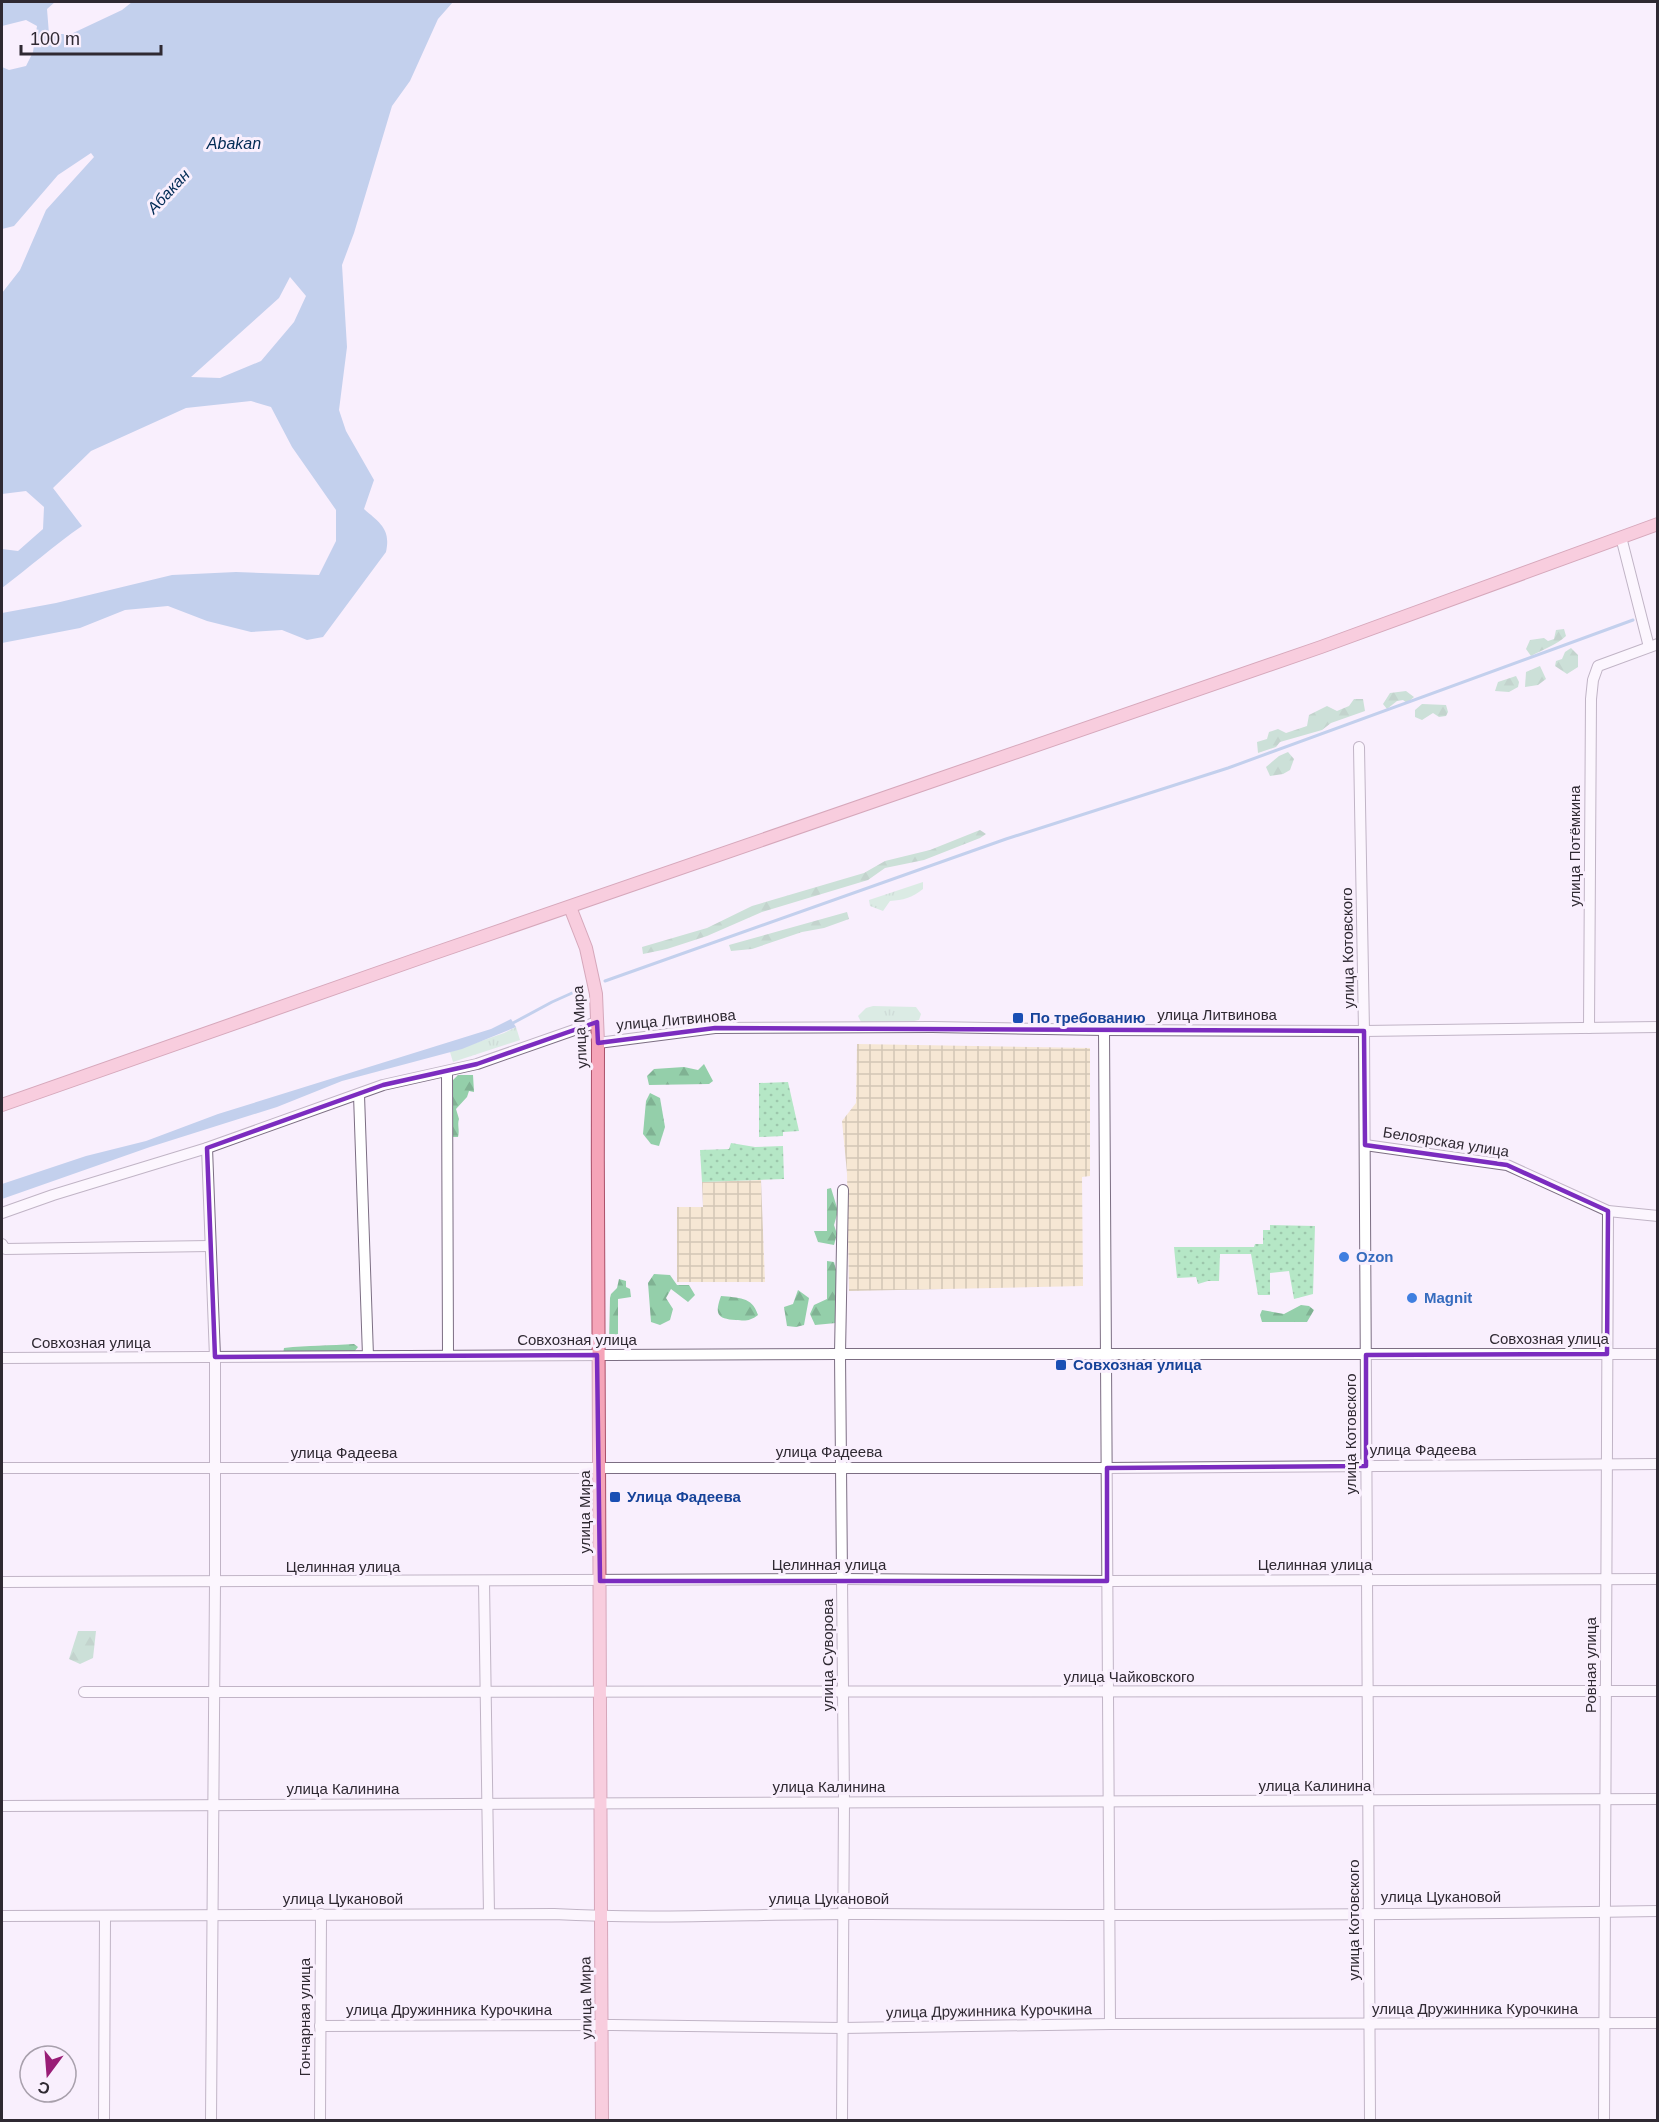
<svg xmlns="http://www.w3.org/2000/svg" width="1659" height="2122" viewBox="0 0 1659 2122" font-family="Arial,sans-serif">
  <style>
    .industrial { fill: url(#industrial-grid) }
    .grass { fill: url(#grass-tufts) }
    .forest { fill: url(#forest-firs) }
    .garden { fill: url(#garden-dots) }
    .water { fill: #82abd9; fill-rule: evenodd }
    .lines { fill: none; stroke-linecap: round; stroke-linejoin: round }
    .stream { stroke: #82abd9; stroke-width: 3 }
    .minor-casing { stroke: #7c6e83; stroke-width: 12 }
    .major-casing { stroke: #ab516a; stroke-width: 14 }
    .minor { stroke: #fff; stroke-width: 10 }
    .major { stroke: #f5a4b8; stroke-width: 12 }
    .marked { fill: none; stroke: #7b2cbf; stroke-width: 4.5; stroke-linejoin: round }
    .transit-dot { fill: #1a4fb4; stroke: #f9effd; stroke-width: 2 }
    .shop-dot { fill: #3f7fe0; stroke: #f9effd; stroke-width: 2 }
    .labels { text-anchor: middle; stroke-width: 6; stroke-linejoin: round; paint-order: stroke }
    .street-label { font-size: 15px; fill: #2f2932; stroke: #f9effd }
    .transit-label { font-size: 15px; font-weight: bold; fill: #164399; stroke: #f9effd; text-anchor: start }
    .shop-label { font-size: 15px; font-weight: bold; fill: #366cbe; stroke: #f9effd; text-anchor: start }
    .water-label { font-size: 16px; font-style: italic; fill: #002a54; stroke: #f9effd }
  </style>
  <defs>
    <pattern id="industrial-grid" width="8" height="8" patternUnits="userSpaceOnUse" patternTransform="scale(1.5)"><rect width="8" height="8" fill="#f6e7d4"/><path d="M0 4h8M4 0v8" fill="none" stroke="#d3c6b6"/></pattern>
    <pattern id="grass-tufts" width="24" height="20" patternUnits="userSpaceOnUse" patternTransform="scale(1.5)"><rect width="24" height="20" fill="#b5e7c6"/><path d="M3 7l-1-3M5 7V3M7 7l1-3M15 17l-1-3M17 17v-4M19 17l1-3" fill="none" stroke="#9cc6ab"/></pattern>
    <pattern id="forest-firs" width="22" height="20" patternUnits="userSpaceOnUse" patternTransform="scale(1.5)"><rect width="22" height="20" fill="#94cfaa"/><path d="M5 1l3.5 6h-7zM16 11l3.5 6h-7z" fill="#80b293"/></pattern>
    <pattern id="garden-dots" width="8" height="8" patternUnits="userSpaceOnUse" patternTransform="scale(1.5)"><rect width="8" height="8" fill="#b5e7c6"/><path d="M2 2h.1M6 6h.1" fill="none" stroke="#9cc6ab" stroke-width="1.8" stroke-linecap="round"/></pattern>
  </defs>
  <rect width="100%" height="100%" fill="#f9effd"/>
  <g class="industrial">
    <path d="M857,1044L1090,1048V1176L1082,1177L1083,1286L849,1291L847,1173L842,1121L856,1103Z"/>
    <path d="M761,1180L765,1282H677V1207H703L702,1182Z"/>
  </g>
  <g class="grass">
    <path d="M923,882V889C912,898 903,900 890,901L883,911L870,906L869,900Z"/>
    <path d="M873,1006L916,1007L921,1014L919,1020L914,1021L861,1022L858,1016L866,1008Z"/>
    <path d="M516,1027L520,1040L453,1062L450,1052L504,1033Z"/>
  </g>
  <g class="forest">
    <path d="M1564,629L1566,636C1556,645 1544,649 1531,656L1526,649L1530,640L1544,638L1548,641L1554,639L1556,630Z"/>
    <path d="M1571,648L1578,655V667L1567,674L1555,666L1556,661L1562,659L1565,652Z"/>
    <path d="M1540,666L1546,679L1538,685L1525,687L1526,672Z"/>
    <path d="M1516,676L1519,682L1518,687L1509,692L1495,691L1498,682Z"/>
    <path d="M1406,691L1414,697L1407,703L1403,700L1397,701L1387,709L1383,704L1390,693Z"/>
    <path d="M1354,699H1363L1365,711L1331,723L1322,730L1280,742L1276,747L1258,753L1257,742L1267,739L1269,732L1278,729L1286,733L1307,726L1309,715L1327,706L1337,711L1349,706Z"/>
    <path d="M1422,704L1446,705L1448,712L1446,716L1439,717L1433,713L1422,720L1415,717V710Z"/>
    <path d="M1288,752L1294,759L1290,770L1283,774L1270,776L1266,767L1279,756Z"/>
    <path d="M980,830L986,834L980,838L924,860L885,868L868,880L762,912L707,936L667,949L643,954L642,947L707,928L752,906L864,873L885,861L930,850Z"/>
    <path d="M847,912L849,919L824,928L802,932L752,949L731,951L729,945Z"/>
    <path d="M704,1064L713,1081L709,1084L649,1085L647,1076L654,1069L684,1067L698,1070Z"/>
    <path d="M458,1075H473L474,1092L469,1091L467,1097L456,1109L459,1119C457,1125 460,1130 458,1137H452V1081Z"/>
    <path d="M650,1093L660,1098L665,1127L659,1146L651,1144L643,1134L646,1101Z"/>
    <path d="M831,1188L838,1211L834,1225L837,1234L834,1245L818,1242L814,1231H827V1189Z"/>
    <path d="M827,1261L834,1262L840,1285L836,1323L815,1325L810,1314L814,1305L827,1299Z"/>
    <path d="M654,1274L670,1275L677,1285H689L695,1295L688,1302L671,1289L666,1298L673,1309L670,1320L660,1325L651,1322L648,1283Z"/>
    <path d="M619,1279L626,1281V1287L630,1289L631,1297L618,1299V1345L614,1348L609,1342L610,1298L611,1294L617,1288Z"/>
    <path d="M798,1290L809,1298L804,1325L796,1327L787,1326L784,1307L793,1304Z"/>
    <path d="M721,1296C738,1298 752,1296 758,1315C750,1321 746,1321 736,1320C716,1319 715,1313 721,1296Z"/>
    <path d="M1301,1305L1309,1306L1314,1310L1307,1322H1262L1260,1315L1262,1310L1284,1314Z"/>
    <path d="M354,1344L358,1347L354,1352L283,1354L284,1348C308,1345 330,1346 354,1344Z"/>
    <path d="M78,1631H96L93,1658L80,1664L69,1659Z"/>
  </g>
  <g class="garden">
    <path d="M788,1082L799,1131L783,1132V1136L759,1137V1083Z"/>
    <path d="M731,1143L755,1147L783,1146L784,1179L702,1182L700,1150L729,1149Z"/>
    <path d="M1270,1225L1315,1226L1313,1294L1294,1299L1289,1271L1270,1273V1295H1258L1251,1254H1220L1219,1281H1208L1198,1284L1196,1277L1177,1278L1174,1247H1254L1255,1244H1263V1230H1270Z"/>
  </g>
  <g class="water">
    <path d="M2,2H55L47,9L49,34H71L122,10L132,2H453L438,19L410,81L392,106L354,233L342,265L347,347L339,410L346,431L374,480L364,509C380,523 391,529 386,552L323,637L307,640L282,630L251,632L207,621L168,606L125,610L80,628L2,643V613L56,603L172,575L236,572L319,575L336,541V510L292,447L271,407L251,401L186,408L91,451L53,488L82,526C54,545 29,568 2,588V549L18,551L43,529L44,507L26,491L2,494V293L20,270L46,210L94,157L91,153L58,175L14,226L2,229V67L9,70L26,66L33,52L37,26L26,20L2,26ZM290,277L306,296L294,322L261,361L220,378L191,377L279,298Z"/>
    <path d="M511,1019L516,1027L462,1049L342,1081L277,1107L150,1147L2,1199V1184L86,1156L146,1141L218,1114L491,1029Z"/>
  </g>
  <g class="lines">
    <g class="stream">
      <path d="M605,981L1006,839L1228,768L1633,620"/>
      <path d="M513,1023L552,1002L581,989"/>
    </g>
    <g class="minor-casing">
      <g id="minor">
        <path d="M1621,537L1649,647"/>
        <path d="M1359,747L1364,1031L1370,2120"/>
        <path d="M1589,1028L1591,699L1593,680L1598,666L1658,644"/>
        <path d="M1104,1030L1110,2024"/>
        <path d="M598,1043L715,1028L932,1027L1104,1030L1364,1031L1658,1027"/>
        <path d="M447,1072L448,1355"/>
        <path d="M359,1095L368,1356"/>
        <path d="M1365,1145L1507,1165L1608,1211L1658,1216"/>
        <path d="M207,1148L215,1357V1582L211,2120"/>
        <path d="M2,1213L53,1195L207,1148L383,1085L477,1064L597,1022"/>
        <path d="M2,1244L5,1249L210,1246"/>
        <path d="M2,1358L840,1354H1658"/>
        <path d="M2,1468H1107L1658,1464"/>
        <path d="M484,1581L489,1914"/>
        <path d="M2,1582L842,1579L1107,1581L1658,1579"/>
        <path d="M84,1692L1658,1691"/>
        <path d="M2,1806L1658,1799"/>
        <path d="M2,1916L554,1914C659,1920 765,1913 870,1914C1133,1916 1395,1915 1658,1911"/>
        <path d="M320,2026L612,2025L842,2028L1110,2024L1658,2023"/>
        <path d="M104,2120L105,1917"/>
        <path d="M320,2120L321,1914"/>
        <path d="M842,2120L844,1802L840,1354L843,1190"/>
        <path d="M1604,2120L1608,1211"/>
      </g>
    </g>
    <g class="major-casing">
      <g id="major">
        <path d="M570,907L586,948L596,994L598,1043C597,1402 601,1761 602,2120"/>
        <path d="M2,1105L429,955L1321,647L1658,524"/>
      </g>
    </g>
    <use href="#minor" class="minor"/>
    <use href="#major" class="major"/>
  </g>
  <path d="M0 0H1659V2122H0ZM597,1022L598,1043L715,1028L1364,1031L1365,1145L1507,1165L1608,1211L1607,1354L1366,1355V1466L1107,1468V1581H600L597,1355L215,1357L207,1148L383,1085L477,1064Z" fill="#f9effd" fill-opacity=".55" fill-rule="evenodd"/>
  <path class="marked" d="M597,1022L598,1043L715,1028L1364,1031L1365,1145L1507,1165L1608,1211L1607,1354L1366,1355V1466L1107,1468V1581H600L597,1355L215,1357L207,1148L383,1085L477,1064Z"/>
  <g class="transit-dot">
    <rect x="1012" y="1012" width="12" height="12" rx="3"/>
    <rect x="1055" y="1359" width="12" height="12" rx="3"/>
    <rect x="609" y="1491" width="12" height="12" rx="3"/>
  </g>
  <g class="shop-dot">
    <circle cx="1344" cy="1257" r="6"/>
    <circle cx="1412" cy="1298" r="6"/>
  </g>
  <g class="labels">
    <g class="street-label">
      <text transform="translate(1575 846) rotate(-90)" y="5">улица Потёмкина</text>
      <text transform="translate(1348 948) rotate(-91)" y="5">улица Котовского</text>
      <text x="1217" y="1020">улица Литвинова</text>
      <text transform="translate(676 1020) rotate(-5)" y="5">улица Литвинова</text>
      <text transform="translate(580 1027) rotate(-93)" y="5">улица Мира</text>
      <text transform="translate(1446 1142) rotate(9)" y="5">Белоярская улица</text>
      <text x="1549" y="1344">Совхозная улица</text>
      <text x="577" y="1345">Совхозная улица</text>
      <text x="91" y="1348">Совхозная улица</text>
      <text transform="translate(1351 1434) rotate(-90)" y="5">улица Котовского</text>
      <text x="1423" y="1455">улица Фадеева</text>
      <text x="829" y="1457">улица Фадеева</text>
      <text x="344" y="1458">улица Фадеева</text>
      <text transform="translate(585 1512) rotate(-90)" y="5">улица Мира</text>
      <text x="829" y="1570">Целинная улица</text>
      <text x="1315" y="1570">Целинная улица</text>
      <text x="343" y="1572">Целинная улица</text>
      <text transform="translate(828 1655) rotate(-90)" y="5">улица Суворова</text>
      <text transform="translate(1591 1665) rotate(-90)" y="5">Ровная улица</text>
      <text x="1129" y="1682">улица Чайковского</text>
      <text x="1315" y="1791">улица Калинина</text>
      <text x="829" y="1792">улица Калинина</text>
      <text x="343" y="1794">улица Калинина</text>
      <text x="1441" y="1902">улица Цукановой</text>
      <text x="343" y="1904">улица Цукановой</text>
      <text x="829" y="1904">улица Цукановой</text>
      <text transform="translate(1354 1920) rotate(-90)" y="5">улица Котовского</text>
      <text transform="translate(586 1998) rotate(-91)" y="5">улица Мира</text>
      <text x="1475" y="2014">улица Дружинника Курочкина</text>
      <text x="449" y="2015">улица Дружинника Курочкина</text>
      <text transform="translate(989 2011) rotate(-1)" y="5">улица Дружинника Курочкина</text>
      <text transform="translate(305 2017) rotate(-90)" y="5">Гончарная улица</text>
    </g>
    <g class="transit-label">
      <text x="1030" y="1023">По требованию</text>
      <text x="1073" y="1370">Совхозная улица</text>
      <text x="627" y="1502">Улица Фадеева</text>
    </g>
    <g class="shop-label">
      <text x="1356" y="1262">Ozon</text>
      <text x="1424" y="1303">Magnit</text>
    </g>
    <g class="water-label">
      <text x="234" y="149">Abakan</text>
      <text transform="translate(168 191) rotate(-47)" y="6">Абакан</text>
    </g>
  </g>
  <rect width="1659" height="2122" fill="none" stroke="#2f2932" stroke-width="6"/>
  <g transform="translate(48 2074) rotate(196)"><circle r="28" fill="#f9effd" stroke="#a8a0ac" stroke-width="1.5"/>
  <path d="M0-4.5L10 22L0 15L-10 22Z" fill="#991d76"/>
  <text y="-9" font-size="16" font-weight="bold" text-anchor="middle" fill="#2f2932">С</text>
  </g>
  <path d="M21 45v9h140v-9" fill="none" stroke="#2f2932" stroke-width="3"/>
  <text x="30" y="45" font-size="18" fill="#2f2932" stroke="#f9effd" stroke-width="4.5" paint-order="stroke">100 m</text>
</svg>
